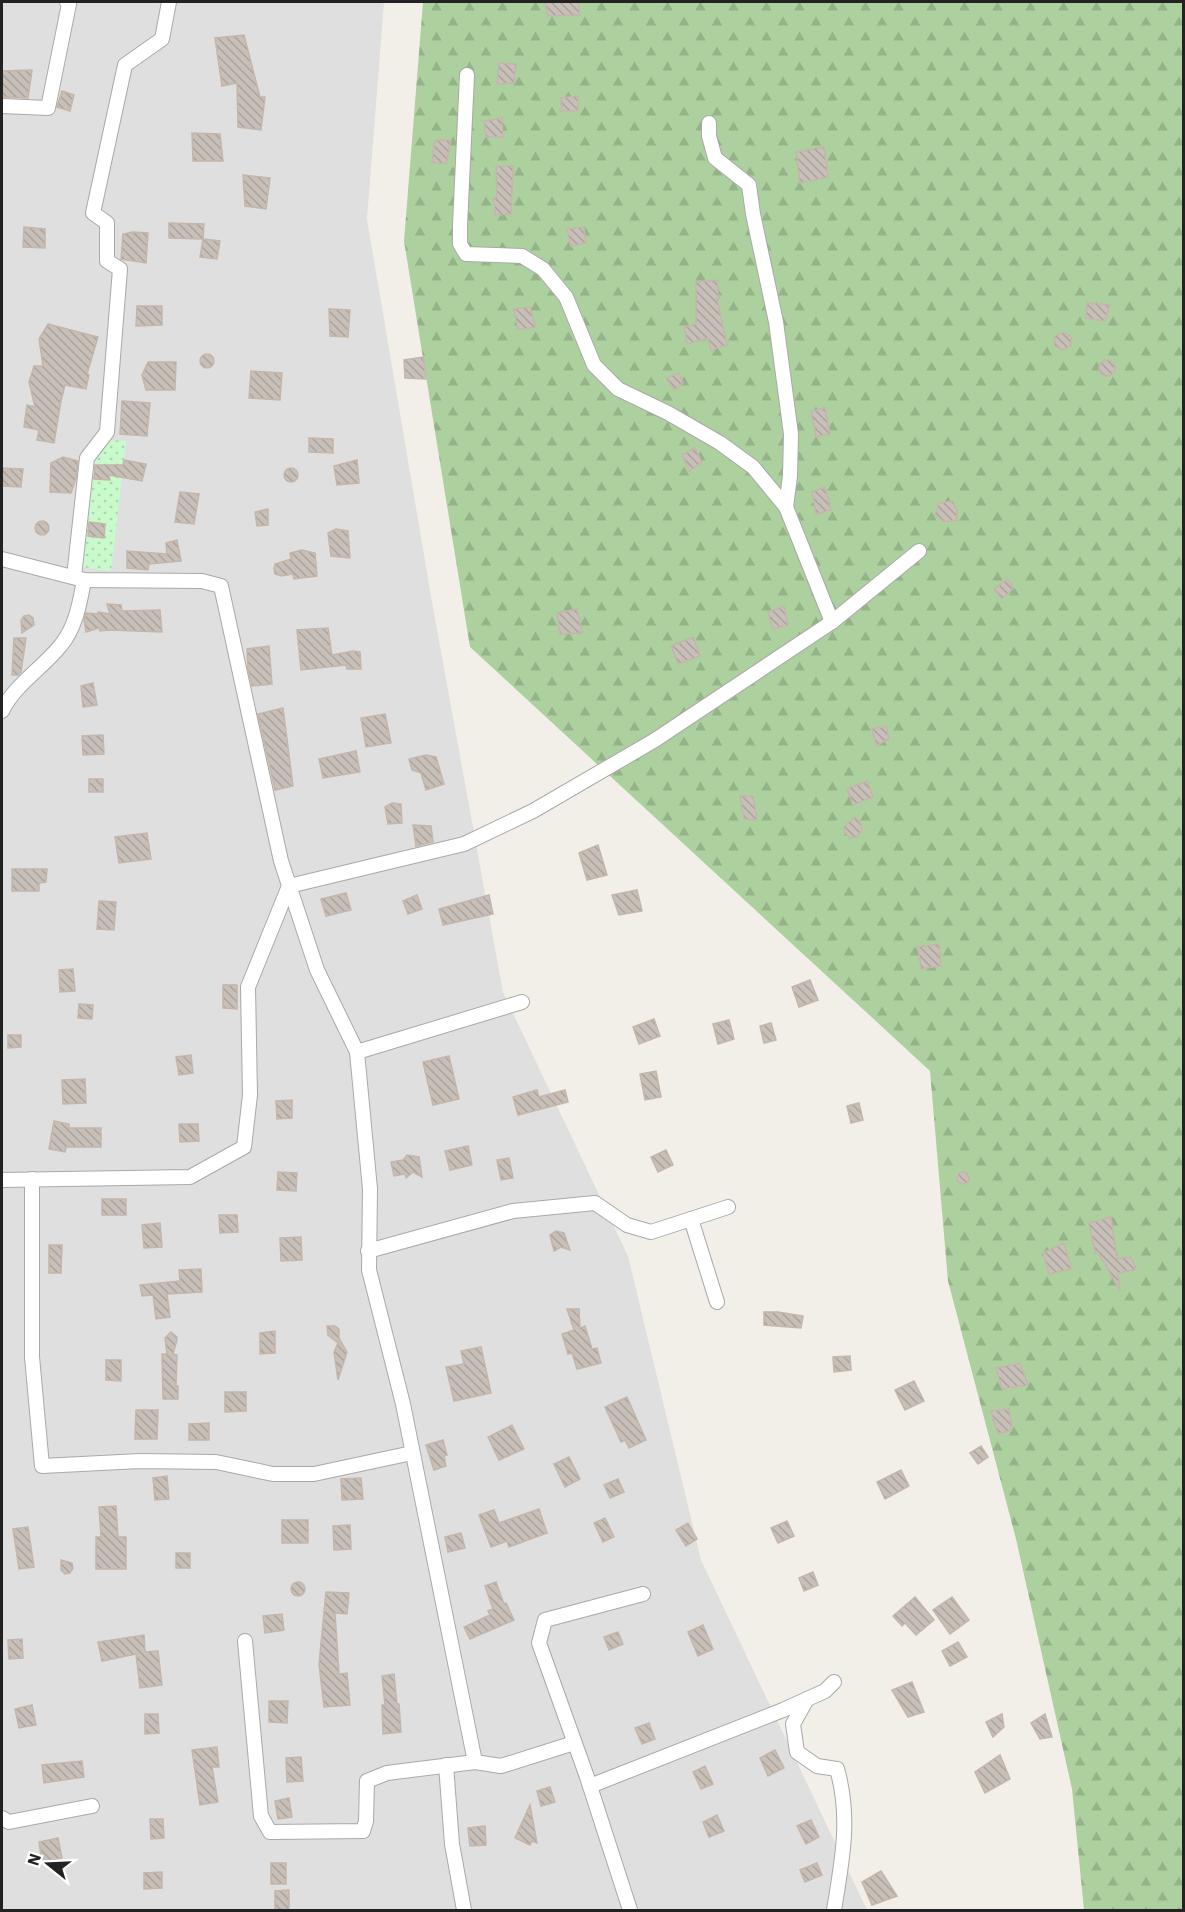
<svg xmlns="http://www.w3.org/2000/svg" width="1185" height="1912" viewBox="0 0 1185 1912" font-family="'IBM Plex Sans',sans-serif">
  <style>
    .residential { fill: #e0dfdf }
    .forest { fill: url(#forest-firs) }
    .park { fill: url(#park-dots) }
    .building { fill: url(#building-back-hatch); stroke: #c4b6ab; stroke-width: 1.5 }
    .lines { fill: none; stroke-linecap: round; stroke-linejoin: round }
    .minor-casing { stroke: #a9a9a9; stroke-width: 16 }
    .minor { stroke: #fff; stroke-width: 14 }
  </style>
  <defs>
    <pattern id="forest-firs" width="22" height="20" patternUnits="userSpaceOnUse" patternTransform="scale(1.5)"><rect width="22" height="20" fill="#add19e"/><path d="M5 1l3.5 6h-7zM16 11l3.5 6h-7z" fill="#95b388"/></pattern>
    <pattern id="park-dots" width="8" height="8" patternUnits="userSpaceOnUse" patternTransform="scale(1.5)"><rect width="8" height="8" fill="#c8facc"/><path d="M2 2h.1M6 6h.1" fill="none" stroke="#acd6af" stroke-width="1.8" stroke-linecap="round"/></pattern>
    <pattern id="building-back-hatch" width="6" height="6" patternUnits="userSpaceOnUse" patternTransform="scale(1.5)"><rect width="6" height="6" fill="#c7bfb8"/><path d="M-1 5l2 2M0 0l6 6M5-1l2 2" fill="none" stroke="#aba49e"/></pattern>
  </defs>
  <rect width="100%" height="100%" fill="#f2efe9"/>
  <path class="residential" d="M2,2H384L367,219L432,602L503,992L628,1256L701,1560L867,1910H2Z"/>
  <path class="forest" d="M423,2H1183V1910H1084L1072,1789L1016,1539L948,1281L930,1071L470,647L404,241Z"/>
  <path class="park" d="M109,440L126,441L111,571L82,567L94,459Z"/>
  <g class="building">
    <path d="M545,2H578L580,15L548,16Z"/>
    <path d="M244,35L260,97H265L261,130L238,127L237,83L222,86L215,38Z"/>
    <path d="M499,63L516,64L514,83L497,84Z"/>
    <path d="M32,70L28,98L2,97V71Z"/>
    <path d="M62,91L74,95L70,111L57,107Z"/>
    <path d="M578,96V111H562L561,98Z"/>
    <path d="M502,118L503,137H486L484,121Z"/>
    <path d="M192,133L220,134L223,161H193Z"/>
    <path d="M435,140H451L446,164L432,162Z"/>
    <path d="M824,147L828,177L800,183L796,152Z"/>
    <path d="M496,166H513L511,214L495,215L494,198L497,197Z"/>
    <path d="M243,175L270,178L266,209L245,206Z"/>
    <path d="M169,223L204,224L203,239L169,238Z"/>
    <path d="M24,227L45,229V248L23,247Z"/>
    <path d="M584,227L586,243L571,246L567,229Z"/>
    <path d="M133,232L148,233L146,263L121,259L123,234Z"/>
    <path d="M203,239L220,241L217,259L200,257Z"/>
    <path d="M717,280L719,299H717L727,345L711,350L708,338L687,344L684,327L696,324V282Z"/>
    <path d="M1087,303L1110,305L1105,321L1086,318Z"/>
    <path d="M137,306H162V325L136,326Z"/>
    <path d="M530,307L535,327L518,330L514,309Z"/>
    <path d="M329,309L350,310L348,337L330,336Z"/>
    <path d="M48,324L98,337L87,374L89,375L86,389L65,385L61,401L54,443L37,440L39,430L24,427L27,405L35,407L29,382L34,366H43L39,339Z"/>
    <path d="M1064,332L1071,337V346L1062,350L1054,345L1055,336Z"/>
    <circle cx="207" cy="361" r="7"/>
    <path d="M423,357L426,379L405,378L404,360Z"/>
    <circle cx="1107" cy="368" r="8"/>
    <path d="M148,362H176L175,390H146L142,375Z"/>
    <path d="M251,371L282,373L280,400L249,398Z"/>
    <path d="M679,373L683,383L674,390L666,378Z"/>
    <path d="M122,401L150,403L147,436L120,434Z"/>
    <path d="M825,408L830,434L816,437L811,411Z"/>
    <path d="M309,438L333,439V453L309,452Z"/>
    <path d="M695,448L702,463L689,471L682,455Z"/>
    <path d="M63,457L78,461L76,478L71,493L50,492L51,463Z"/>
    <path d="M124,460L146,464L142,481L109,475L110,480L94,479L95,465H123Z"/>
    <path d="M357,460L359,483L337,485L334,466Z"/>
    <circle cx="291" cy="475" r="7"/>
    <path d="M2,468L23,469L21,487L2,486Z"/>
    <path d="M825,487L831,510L816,514L812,492Z"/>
    <path d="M180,492L199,494L194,524L175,522Z"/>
    <path d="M953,501L957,511V520L944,522L935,514L939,503Z"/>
    <path d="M268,509V525L257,526L255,512Z"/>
    <circle cx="42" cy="528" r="7"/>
    <path d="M89,522L105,524L104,538L88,536Z"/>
    <path d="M336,529L348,531L350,558L331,556L328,533Z"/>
    <path d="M177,540L181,561L149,564L148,570L127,568V551L167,554L166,543Z"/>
    <path d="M302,550L315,553L317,576L294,579L293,574L281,576L275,574L274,569L275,564L291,559L290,553Z"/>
    <path d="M1007,579L1014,588L1002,599L994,589Z"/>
    <path d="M107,604L121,605L122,611L160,610L162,632L109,630L100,631L99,628L86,632L84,620L86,613L98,614V612L110,614Z"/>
    <path d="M784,606L788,625L773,629L768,612Z"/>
    <path d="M577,609L582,633L560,634L557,613Z"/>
    <path d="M29,615L33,618L34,625L22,633L21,620L24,616Z"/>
    <path d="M328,628L332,655L353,651L360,652L361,669H347L346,665L301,670L297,630Z"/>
    <path d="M693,637L700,656L678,664L671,646Z"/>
    <path d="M14,638H26L21,672L18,675H12Z"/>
    <path d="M269,646L272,684L252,686L248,669L247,649Z"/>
    <path d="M93,683L97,705L83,707L81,686Z"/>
    <path d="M283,708L293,786L275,790L258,714Z"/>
    <path d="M385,714L391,743L366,747L361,718Z"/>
    <path d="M886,726L889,739L876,746L872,729Z"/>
    <path d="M103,735L104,754L83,755L82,736Z"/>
    <path d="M356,751L360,772L323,778L319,759Z"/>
    <path d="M426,755L436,757L444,784L426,790L421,773L412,770L409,759Z"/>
    <rect x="89" y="779" width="14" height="13"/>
    <path d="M867,781L873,797L853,805L847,789Z"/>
    <path d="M740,796H753L757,820L744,819Z"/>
    <path d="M392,803L401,804L402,823L388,824L385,807Z"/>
    <path d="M855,817L861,824L862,830L857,837L850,838L844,831V826Z"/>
    <path d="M413,825L431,826L433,842L416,846Z"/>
    <path d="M147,833L151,859L119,863L115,837Z"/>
    <path d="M598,845L607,875L587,880L579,853Z"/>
    <path d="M12,869H47L46,882L39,883V891H12Z"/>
    <path d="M637,890L642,911L619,915L612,895Z"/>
    <path d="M346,893L351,910L326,916L321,899Z"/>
    <path d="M417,895L422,909L408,914L403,901Z"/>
    <path d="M489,895L493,914L443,925L439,909Z"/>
    <path d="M99,901L116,902L114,930L97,929Z"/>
    <path d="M939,944L941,966L921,969L918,947Z"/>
    <path d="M73,969L75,991L60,992L59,970Z"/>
    <path d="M810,980L818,1000L799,1007L792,987Z"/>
    <path d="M223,985H237V1009L223,1008Z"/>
    <path d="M79,1004L93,1005L92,1019L78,1018Z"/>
    <path d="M654,1019L660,1036L639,1044L633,1027Z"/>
    <path d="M729,1020L734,1039L718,1044L713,1024Z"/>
    <path d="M771,1023L776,1040L764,1043L760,1026Z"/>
    <path d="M8,1035H21V1047L8,1048Z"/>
    <path d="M191,1055L193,1073L179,1075L176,1057Z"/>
    <path d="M449,1056L459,1099L433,1105L423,1062Z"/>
    <path d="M656,1071L661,1097L645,1100L640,1074Z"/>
    <path d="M85,1079L86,1103L63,1104L62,1080Z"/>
    <path d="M537,1090L539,1097L565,1090L568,1102L518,1115L513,1097Z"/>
    <path d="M292,1100V1118L277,1119L276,1101Z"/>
    <path d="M859,1103L863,1120L851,1123L847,1106Z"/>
    <path d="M54,1121L69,1124V1128H101V1147H66L65,1152L49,1149Z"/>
    <path d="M179,1124H198L199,1141L180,1142Z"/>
    <path d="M468,1146L472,1165L450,1170L445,1151Z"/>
    <path d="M666,1150L673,1165L658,1172L651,1157Z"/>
    <path d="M407,1155L419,1157L422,1177L413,1172L406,1178L405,1174L394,1176L391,1162L403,1160Z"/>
    <path d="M509,1158L513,1178L501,1180L497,1160Z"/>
    <circle cx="963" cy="1178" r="6"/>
    <path d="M278,1172L297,1173L296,1191L277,1190Z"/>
    <rect x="102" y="1199" width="24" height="16"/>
    <path d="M219,1215H237L238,1232L220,1233Z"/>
    <path d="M1111,1217L1117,1259L1131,1257L1136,1269L1118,1273L1120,1291L1098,1252L1095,1253L1089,1223Z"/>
    <path d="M160,1223L162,1247L144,1248L142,1225Z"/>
    <path d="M556,1231L564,1233L570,1250L561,1247L554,1251L550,1235Z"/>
    <path d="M301,1237L302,1260L281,1261L280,1238Z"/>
    <path d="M1064,1243L1071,1269L1049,1274L1043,1253Z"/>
    <path d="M49,1245H62L61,1273H49Z"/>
    <path d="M201,1269L202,1292L167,1294L170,1317L156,1319L153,1295L142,1296L140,1285L180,1281L179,1270Z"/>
    <path d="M567,1309H579L580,1328L585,1326L592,1349L597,1348L601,1363L577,1369L572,1353L568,1354L562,1334L574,1330Z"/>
    <path d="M764,1312H778L803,1316L801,1328L764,1325Z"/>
    <path d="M327,1326H335L339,1329V1338L347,1352L338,1380L334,1352L338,1343L328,1335Z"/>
    <path d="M275,1331V1353L260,1354V1333Z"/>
    <path d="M171,1332L177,1337V1340L173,1354L177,1355L176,1386H178V1399H163L162,1354H167L165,1338Z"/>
    <path d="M481,1347L491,1393L454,1401L446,1367L464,1364L461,1351Z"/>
    <path d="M850,1356L851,1370L834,1372L833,1357Z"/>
    <path d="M106,1360H121V1381L106,1380Z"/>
    <path d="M1020,1363L1028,1385L1002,1389L996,1368Z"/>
    <path d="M914,1381L924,1401L905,1410L895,1390Z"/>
    <path d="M225,1392H246V1411L225,1412Z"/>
    <path d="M627,1397L646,1440L629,1448L625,1440L621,1442L605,1407Z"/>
    <path d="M1009,1409L1012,1430L998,1434L991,1411Z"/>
    <path d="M136,1410H158L157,1439H135Z"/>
    <path d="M209,1423V1440H189V1424Z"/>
    <path d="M512,1425L524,1449L499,1460L488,1437Z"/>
    <path d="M443,1440L447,1455L444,1456L446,1466L434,1470L426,1445Z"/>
    <path d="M981,1446L988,1457L978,1464L970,1453Z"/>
    <path d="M569,1457L580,1479L565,1487L554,1464Z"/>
    <path d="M901,1470L909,1486L885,1499L877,1482Z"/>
    <path d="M167,1476L169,1499L155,1500L153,1478Z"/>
    <path d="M361,1478L363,1499L342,1500L341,1479Z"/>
    <path d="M618,1479L624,1492L610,1498L604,1485Z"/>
    <path d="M116,1506L118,1537H126V1569H96V1537H101L99,1507Z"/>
    <path d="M539,1509L547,1533L509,1547L507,1541L491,1547L479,1515L494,1510L499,1523Z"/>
    <path d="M605,1518L614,1537L603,1542L594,1523Z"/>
    <rect x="282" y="1520" width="26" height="23"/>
    <path d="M787,1521L794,1536L778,1543L771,1528Z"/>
    <path d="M688,1523L697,1539L686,1546L676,1530Z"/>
    <path d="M350,1525L351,1549L334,1550L333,1526Z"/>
    <path d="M28,1527L34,1567L19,1569L13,1529Z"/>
    <path d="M461,1533L465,1548L448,1552L445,1537Z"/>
    <rect x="176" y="1553" width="14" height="15"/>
    <path d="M61,1560L72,1563L73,1568L70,1573L65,1574L61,1570Z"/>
    <path d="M813,1572L818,1585L804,1591L799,1578Z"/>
    <path d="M496,1582L504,1604L506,1603L514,1620L470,1639L464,1627L490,1615L488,1611L493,1609L485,1586Z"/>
    <circle cx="298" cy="1589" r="7"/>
    <path d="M326,1592L349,1593L347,1614L335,1613L339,1674L347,1673L350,1705L324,1707L319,1664Z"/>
    <path d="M915,1597L934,1620L916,1635L905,1623L902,1626L893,1616Z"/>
    <path d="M952,1597L969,1620L950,1634L933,1610Z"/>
    <path d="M282,1614L284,1630L265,1633L263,1616Z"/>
    <path d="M703,1625L713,1649L698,1656L688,1632Z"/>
    <path d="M618,1632L623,1644L609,1650L604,1637Z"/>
    <path d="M144,1635L145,1652L158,1651L162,1685L140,1688L136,1654L102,1661L98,1642Z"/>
    <path d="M22,1639L23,1658L9,1659L8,1640Z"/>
    <path d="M958,1642L967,1657L950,1666L942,1651Z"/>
    <path d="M394,1674L397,1704H399L401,1732L383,1734L382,1705H385L382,1676Z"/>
    <path d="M912,1682L924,1712L908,1717L892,1690Z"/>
    <path d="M269,1701H288L287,1723L269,1722Z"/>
    <path d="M32,1705L36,1725L19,1728L15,1709Z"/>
    <path d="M145,1714H158L159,1733L145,1734Z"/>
    <path d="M1002,1714L1004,1727L993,1737L986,1722Z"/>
    <path d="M1045,1714L1052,1737L1040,1739L1031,1723Z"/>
    <path d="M649,1723L655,1739L642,1744L635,1728Z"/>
    <path d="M217,1747L219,1767H212L218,1802L200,1805L192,1750Z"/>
    <path d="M775,1750L784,1768L768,1776L760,1758Z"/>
    <path d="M1000,1755L1010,1779L985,1793L975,1772Z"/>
    <path d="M301,1757L303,1781L287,1782L286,1758Z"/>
    <path d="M82,1761L84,1777L44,1783L42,1765Z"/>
    <path d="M705,1766L713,1784L701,1789L693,1772Z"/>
    <path d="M550,1787L555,1802L541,1806L537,1791Z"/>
    <path d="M289,1798L292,1817L278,1819L275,1801Z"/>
    <path d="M530,1805L537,1843L532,1841L530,1845L515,1838Z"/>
    <path d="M717,1815L724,1831L709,1837L703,1822Z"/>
    <path d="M150,1819H163L164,1838L151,1839Z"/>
    <path d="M811,1820L819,1837L806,1844L797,1826Z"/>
    <path d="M485,1826L486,1845L470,1846L468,1828Z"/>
    <path d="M58,1838L62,1858L42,1862L39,1842Z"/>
    <rect x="271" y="1863" width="15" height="21"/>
    <path d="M817,1863L822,1875L805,1882L800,1870Z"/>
    <path d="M881,1871L897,1896L872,1905L862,1882Z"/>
    <path d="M162,1872V1888L144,1889V1873Z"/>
    <path d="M289,1890V1910L275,1911V1891Z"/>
  </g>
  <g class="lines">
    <g class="minor-casing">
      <g id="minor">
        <path d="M467,75L460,225V244L466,254L522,256L543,269L566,297L594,365L618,389L668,413L720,443L753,467L786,507"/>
        <path d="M2,106L48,108L69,4L67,2"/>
        <path d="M709,123V136L715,158L749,185L753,214L776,322L791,434L790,476L786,507L832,622"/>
        <path d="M2,559L84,580L202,581L221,586L281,861L317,970L357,1052L370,1189L369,1270L403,1404L475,1762L501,1766L574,1743"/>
        <path d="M74,577L87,458L107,432L120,269L107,261V223L93,213L125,65L162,39L169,2"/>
        <path d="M2,711C15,684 43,668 61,645C76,627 80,602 84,580"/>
        <path d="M357,1052L522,1002"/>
        <path d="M32,1179V1357L42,1466L140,1461L216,1462L273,1474H314L412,1453"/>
        <path d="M2,1180L190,1177L244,1147L250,1095L248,987L289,886L464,844L533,811L655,740L832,622L919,551"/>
        <path d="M691,1219L717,1302"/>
        <path d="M368,1251L513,1211L595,1203L627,1225L651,1232L728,1207"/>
        <path d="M245,1641L261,1816L270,1832L363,1831L366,1821L367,1781L387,1773L475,1762"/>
        <path d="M807,1699L793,1724L797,1752L817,1766L837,1769C851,1818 842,1861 834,1910"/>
        <path d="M446,1765L452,1844L464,1910"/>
        <path d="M590,1786L783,1710L825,1691L834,1682"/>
        <path d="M2,1818L9,1822L92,1806"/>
        <path d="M630,1910L587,1777L539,1643L545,1620L643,1594"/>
      </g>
    </g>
    <use href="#minor" class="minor"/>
  </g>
  <rect width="1185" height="1912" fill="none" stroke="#222222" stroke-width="6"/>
  <g transform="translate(48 1864) rotate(288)" stroke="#ffffff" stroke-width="4.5" paint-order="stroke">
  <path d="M0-4.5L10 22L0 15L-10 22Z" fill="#222222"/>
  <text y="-9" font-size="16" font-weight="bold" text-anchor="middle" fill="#222222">N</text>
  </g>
</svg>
